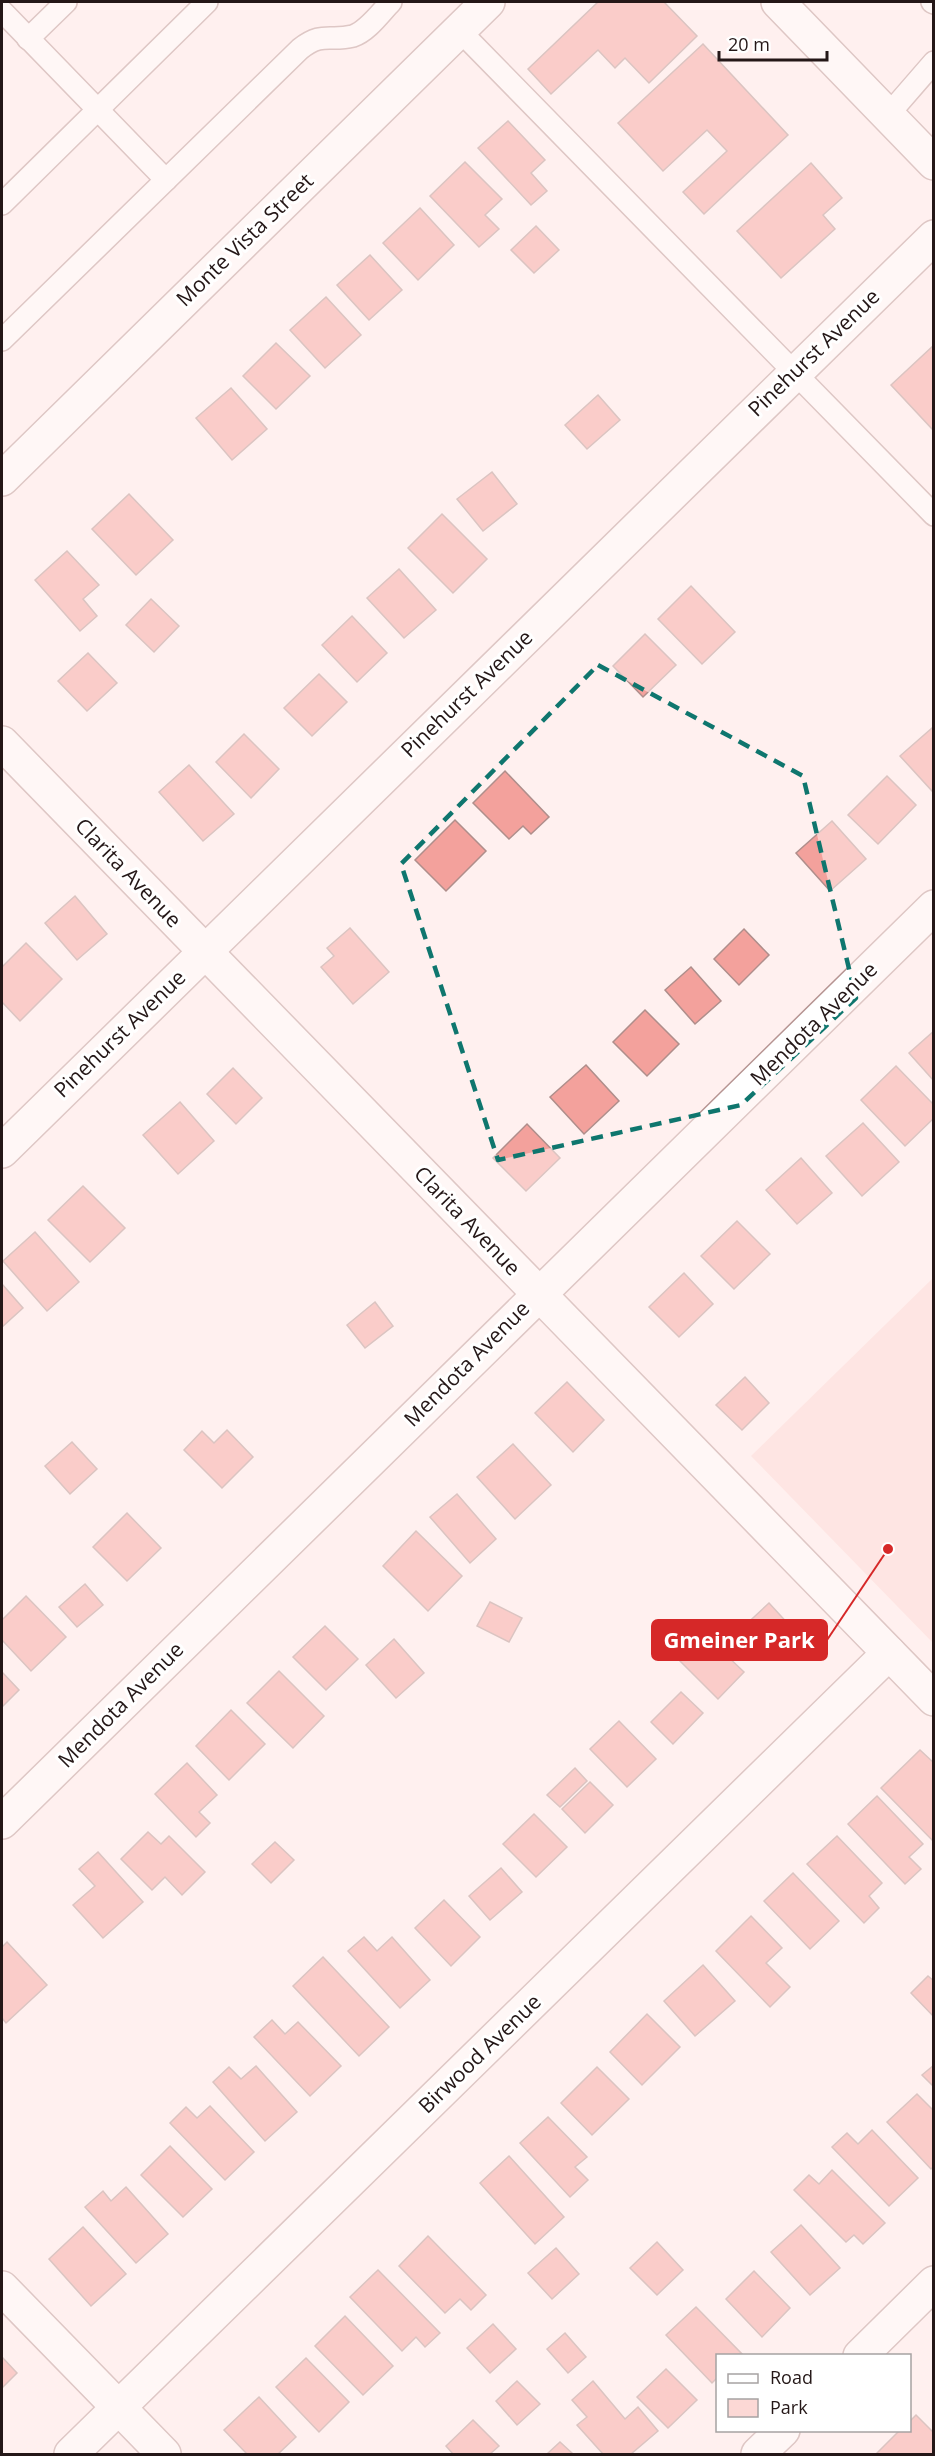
<svg xmlns="http://www.w3.org/2000/svg" width="935" height="2456" viewBox="0 0 935 2456" font-family="'Open Sans',sans-serif">
  <style>
    .green { fill: #fcd8d5 }
    .building { fill: #f3a19c; stroke: #af8e8b; stroke-width: 1.5 }
    .lines { fill: none; stroke-linecap: round; stroke-linejoin: round }
    .service-casing { stroke: #b69492; stroke-width: 24 }
    .minor-casing { stroke: #b69492; stroke-width: 36 }
    .secondary-casing { stroke: #b69492; stroke-width: 36 }
    .service { stroke: #fff; stroke-width: 21 }
    .minor { stroke: #fff; stroke-width: 33 }
    .secondary { stroke: #fff; stroke-width: 33 }
    .marked { fill: none; stroke: #0f766e; stroke-width: 4.5; stroke-dasharray: 12 8; stroke-linejoin: round }
    .labels { text-anchor: middle; stroke-width: 6; stroke-linejoin: round; paint-order: stroke }
    .street-label { font-size: 21px; fill: #241717; stroke: #fff }
    .leader { fill: none; stroke: #d62828; stroke-width: 2 }
    .callout-dot { fill: #d62828; stroke: #fff; stroke-width: 2 }
    .callout { fill: #d62828; stroke: #d62828; stroke-width: 2 }
    .callout-label { font-size: 22px; text-anchor: middle; font-weight: bold; fill: #fff }
  </style>
  <rect width="100%" height="100%" fill="#fff0ef"/>
  <path class="green" d="M933,1278V1643L751,1456Z"/>
  <g class="building">
    <path d="M598,2H664L697,36L649,83L625,58L615,68L598,50L551,94L528,69Z"/>
    <path d="M703,44L788,135L704,214L683,192L727,151L707,130L663,171L618,123Z"/>
    <path d="M508,121L545,160L531,173L547,191L531,205L478,148Z"/>
    <path d="M465,162L502,199L485,215L499,229L479,247L430,196Z"/>
    <path d="M811,163L842,198L823,215L835,229L781,278L737,231Z"/>
    <path d="M420,208L454,245L418,280L383,243Z"/>
    <path d="M536,226L559,250L534,273L511,250Z"/>
    <path d="M370,255L402,290L369,320L337,285Z"/>
    <path d="M326,297L361,335L325,368L290,330Z"/>
    <path d="M276,343L310,376L276,409L243,376Z"/>
    <path d="M934,345V431L891,385Z"/>
    <path d="M231,388L267,429L232,460L196,418Z"/>
    <path d="M598,395L620,420L587,449L565,425Z"/>
    <path d="M492,472L517,504L483,531L457,499Z"/>
    <path d="M129,494L173,540L136,575L92,529Z"/>
    <path d="M442,514L487,559L453,593L408,548Z"/>
    <path d="M67,551L99,585L83,599L97,616L80,631L35,580Z"/>
    <path d="M399,569L436,610L404,638L367,598Z"/>
    <path d="M691,586L735,632L702,664L658,619Z"/>
    <path d="M151,599L179,626L154,652L126,625Z"/>
    <path d="M352,616L387,653L357,682L322,645Z"/>
    <path d="M645,634L676,665L643,697L613,666Z"/>
    <path d="M88,653L117,683L87,711L58,681Z"/>
    <path d="M319,674L347,702L312,736L284,708Z"/>
    <path d="M932,728L934,730L933,792L900,756Z"/>
    <path d="M244,734L279,769L251,798L216,762Z"/>
    <path d="M189,765L234,814L203,841L159,792Z"/>
    <path d="M505,771L549,817L531,834L523,826L509,839L473,803Z"/>
    <path d="M887,776L916,805L878,844L848,815Z"/>
    <path d="M455,820L486,851L446,891L415,860Z"/>
    <path d="M832,821L866,859L830,891L796,853Z"/>
    <path d="M75,896L107,934L77,960L45,923Z"/>
    <path d="M350,928L389,972L353,1004L321,967L334,956L327,948Z"/>
    <path d="M744,929L769,955L739,985L714,959Z"/>
    <path d="M26,943L62,979L20,1021L2,1002V967Z"/>
    <path d="M691,967L721,1001L695,1024L665,990Z"/>
    <path d="M645,1010L679,1044L647,1076L613,1042Z"/>
    <path d="M934,1031V1081L909,1053Z"/>
    <path d="M586,1065L619,1101L584,1134L550,1097Z"/>
    <path d="M896,1066L934,1105V1118L905,1146L861,1100Z"/>
    <path d="M233,1068L262,1098L236,1124L207,1094Z"/>
    <path d="M180,1102L214,1141L178,1174L143,1135Z"/>
    <path d="M863,1123L899,1162L862,1196L826,1156Z"/>
    <path d="M527,1124L560,1158L526,1191L493,1158Z"/>
    <path d="M801,1158L832,1193L797,1224L766,1190Z"/>
    <path d="M83,1186L125,1228L90,1262L48,1220Z"/>
    <path d="M737,1221L770,1254L734,1289L701,1256Z"/>
    <path d="M35,1232L79,1282L47,1311L3,1261Z"/>
    <path d="M684,1273L713,1304L679,1337L649,1307Z"/>
    <path d="M2,1284L23,1308L2,1327Z"/>
    <path d="M375,1302L393,1326L365,1348L347,1325Z"/>
    <path d="M745,1377L769,1403L742,1430L716,1405Z"/>
    <path d="M567,1382L604,1420L573,1452L535,1413Z"/>
    <path d="M227,1430L253,1457L222,1488L184,1450L202,1431L214,1443Z"/>
    <path d="M72,1442L97,1469L70,1494L45,1466Z"/>
    <path d="M513,1444L551,1485L515,1519L477,1477Z"/>
    <path d="M457,1494L496,1539L470,1563L430,1517Z"/>
    <path d="M127,1513L161,1548L127,1581L93,1547Z"/>
    <path d="M416,1531L462,1576L428,1611L383,1566Z"/>
    <path d="M85,1584L103,1605L77,1627L59,1607Z"/>
    <path d="M26,1596L66,1637L31,1671L2,1640V1620Z"/>
    <path d="M490,1602L522,1618L509,1642L477,1626Z"/>
    <path d="M769,1603L791,1627L762,1654L740,1630Z"/>
    <path d="M325,1626L358,1659L326,1690L293,1657Z"/>
    <path d="M703,1633L744,1672L718,1699L678,1659Z"/>
    <path d="M394,1639L424,1673L396,1698L366,1665Z"/>
    <path d="M279,1671L324,1716L293,1748L247,1703Z"/>
    <path d="M2,1672L19,1690L2,1707Z"/>
    <path d="M681,1692L703,1713L673,1744L651,1722Z"/>
    <path d="M231,1710L265,1744L229,1780L196,1746Z"/>
    <path d="M619,1721L656,1759L627,1787L590,1749Z"/>
    <path d="M920,1750L934,1763V1842L881,1788Z"/>
    <path d="M187,1763L217,1795L199,1812L210,1823L196,1837L155,1794Z"/>
    <path d="M575,1768L587,1781L560,1807L547,1795Z"/>
    <path d="M590,1782L613,1805L585,1833L562,1809Z"/>
    <path d="M877,1796L923,1844L909,1857L921,1869L905,1884L848,1824Z"/>
    <path d="M534,1814L567,1847L536,1877L503,1844Z"/>
    <path d="M148,1832L161,1844L169,1836L205,1872L182,1895L165,1877L152,1890L121,1859Z"/>
    <path d="M837,1836L882,1883L869,1896L879,1908L864,1923L807,1864Z"/>
    <path d="M275,1842L294,1860L271,1883L252,1864Z"/>
    <path d="M98,1852L143,1902L103,1938L73,1905L95,1886L79,1869Z"/>
    <path d="M501,1868L522,1892L490,1920L469,1896Z"/>
    <path d="M793,1873L839,1921L810,1949L764,1901Z"/>
    <path d="M444,1900L480,1937L451,1966L415,1928Z"/>
    <path d="M751,1916L782,1948L766,1963L790,1987L770,2007L716,1951Z"/>
    <path d="M364,1937L377,1951L392,1937L430,1980L400,2008L348,1951Z"/>
    <path d="M7,1942L47,1985L6,2023L2,2018V1947Z"/>
    <path d="M323,1957L389,2027L359,2056L293,1986Z"/>
    <path d="M703,1965L735,2001L695,2036L664,2001Z"/>
    <path d="M928,1976L934,1981V2017L911,1993Z"/>
    <path d="M647,2014L680,2047L642,2085L610,2052Z"/>
    <path d="M272,2020L285,2034L298,2022L341,2066L310,2096L254,2037Z"/>
    <path d="M934,2065V2087L922,2075Z"/>
    <path d="M256,2066L297,2112L265,2141L213,2082L229,2067L241,2079Z"/>
    <path d="M597,2067L629,2099L592,2135L561,2103Z"/>
    <path d="M917,2094L934,2111V2166L931,2169L887,2122Z"/>
    <path d="M210,2106L254,2152L225,2180L170,2123L186,2107L197,2118Z"/>
    <path d="M548,2117L587,2157L575,2167L588,2180L570,2197L520,2143Z"/>
    <path d="M872,2130L918,2178L889,2206L832,2147L847,2133L858,2144Z"/>
    <path d="M170,2146L212,2189L183,2217L141,2175Z"/>
    <path d="M509,2156L564,2217L535,2244L480,2183Z"/>
    <path d="M832,2170L885,2223L863,2244L854,2235L846,2242L794,2190L809,2175L819,2184Z"/>
    <path d="M126,2187L168,2234L136,2263L85,2207L103,2191L111,2201Z"/>
    <path d="M801,2225L840,2268L810,2295L771,2252Z"/>
    <path d="M83,2227L126,2274L91,2306L49,2259Z"/>
    <path d="M428,2236L486,2295L471,2310L460,2299L445,2313L399,2266Z"/>
    <path d="M657,2242L683,2270L657,2295L630,2268Z"/>
    <path d="M556,2248L579,2274L552,2299L528,2273Z"/>
    <path d="M378,2270L440,2333L425,2347L416,2337L402,2351L350,2297Z"/>
    <path d="M754,2271L790,2308L762,2337L726,2299Z"/>
    <path d="M696,2307L742,2354L718,2356V2377L712,2383L666,2335Z"/>
    <path d="M345,2316L393,2366L363,2395L315,2346Z"/>
    <path d="M493,2324L516,2349L490,2373L467,2348Z"/>
    <path d="M565,2333L586,2357L568,2373L547,2349Z"/>
    <path d="M2,2357L17,2373L2,2388Z"/>
    <path d="M306,2358L349,2402L319,2432L276,2387Z"/>
    <path d="M666,2369L697,2400L668,2428L637,2397Z"/>
    <path d="M517,2381L540,2404L517,2425L496,2401Z"/>
    <path d="M593,2381L625,2419L638,2407L658,2431L631,2454H603L577,2425L587,2417L572,2400Z"/>
    <path d="M259,2397L296,2437L278,2454H247L224,2430Z"/>
    <path d="M916,2415L934,2433V2454H876L900,2430H910V2421Z"/>
    <path d="M473,2420L499,2446L490,2454H453L446,2446Z"/>
    <path d="M560,2442L573,2454H547Z"/>
  </g>
  <g class="lines">
    <g class="service-casing">
      <g id="service">
        <path d="M932,2L934,3"/>
        <path d="M2,11L166,180"/>
        <path d="M459,30L934,515"/>
        <path d="M28,39L66,2"/>
        <path d="M888,115L934,62"/>
        <path d="M2,204L207,2"/>
        <path d="M2,340L300,49C323,31 329,42 353,36C368,31 381,12 391,2"/>
      </g>
    </g>
    <g class="minor-casing">
      <g id="minor">
        <path d="M2,479L488,2"/>
        <path d="M2,743L934,1699"/>
        <path d="M2,1151L934,237"/>
        <path d="M2,1822L934,907"/>
        <path d="M2,2288L164,2454"/>
        <path d="M860,2356L934,2283"/>
        <path d="M71,2454L889,1653"/>
        <path d="M758,2454L783,2430"/>
      </g>
    </g>
    <g class="secondary-casing">
      <path id="secondary" d="M778,2L934,163"/>
    </g>
    <use href="#service" class="service"/>
    <use href="#minor" class="minor"/>
    <use href="#secondary" class="secondary"/>
  </g>
  <path d="M0 0H935V2456H0ZM598,665L803,776L856,998L741,1105L498,1160L401,864Z" fill="#fff0ef" fill-opacity=".55" fill-rule="evenodd"/>
  <path class="marked" d="M598,665L803,776L856,998L741,1105L498,1160L401,864Z"/>
  <g class="labels">
    <g class="street-label">
      <text transform="translate(245 240) rotate(-44)" y="7">Monte Vista Street</text>
      <text transform="translate(814 353) rotate(-44)" y="7">Pinehurst Avenue</text>
      <text transform="translate(467 694) rotate(-44)" y="7">Pinehurst Avenue</text>
      <text transform="translate(128 873) rotate(46)" y="7">Clarita Avenue</text>
      <text transform="translate(814 1024) rotate(-44)" y="7">Mendota Avenue</text>
      <text transform="translate(120 1034) rotate(-44)" y="7">Pinehurst Avenue</text>
      <text transform="translate(467 1221) rotate(46)" y="7">Clarita Avenue</text>
      <text transform="translate(467 1364) rotate(-45)" y="7">Mendota Avenue</text>
      <text transform="translate(121 1705) rotate(-45)" y="7">Mendota Avenue</text>
      <text transform="translate(480 2054) rotate(-44)" y="7">Birwood Avenue</text>
    </g>
  </g>
  <path class="leader" d="M888 1549L827 1640"/>
  <circle class="callout-dot" cx="888" cy="1549" r="6"/>
  <rect class="callout" x="652" y="1620" width="175" height="40" rx="6"/>
  <g class="callout-label">
    <text x="739" y="1648">Gmeiner Park</text>
  </g>
  <rect width="935" height="2456" fill="none" stroke="#241717" stroke-width="6"/>
  <rect x="716" y="2354" width="195" height="78" fill="#ffffff" stroke="#a7a2a2" stroke-width="1.5"/>
  <rect x="728" y="2374" width="30" height="9" fill="#ffffff" stroke="#a7a2a2" stroke-width="1.5"/>
  <text x="770" y="2384" font-size="18" fill="#241717">Road</text>
  <rect x="728" y="2399" width="30" height="18" fill="#fcd8d5" stroke="#a7a2a2" stroke-width="1.5"/>
  <text x="770" y="2414" font-size="18" fill="#241717">Park</text>
  <path d="M719 51v9h108v-9" fill="none" stroke="#241717" stroke-width="3"/>
  <text x="728" y="51" font-size="18" fill="#241717" stroke="#ffffff" stroke-width="4.5" paint-order="stroke">20 m</text>
</svg>
